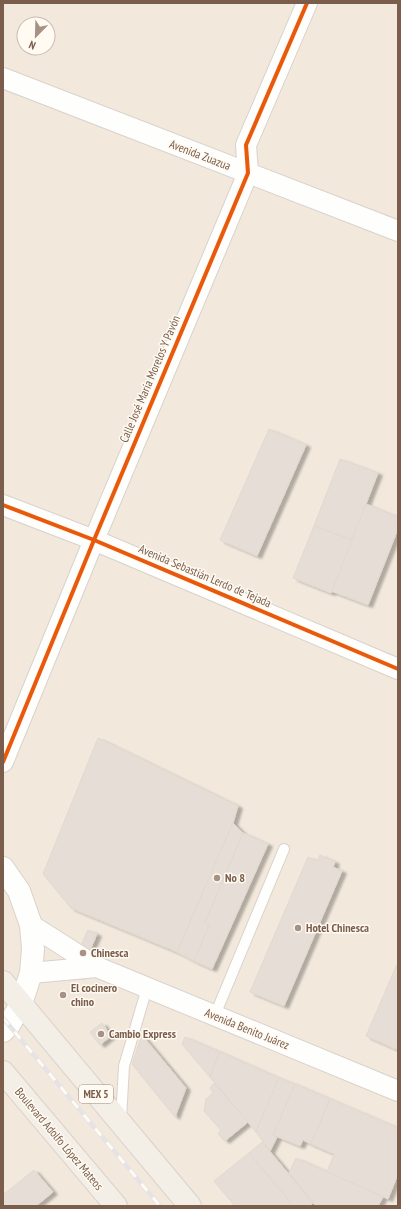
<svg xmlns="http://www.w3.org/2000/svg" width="401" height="1209" viewBox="0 0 401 1209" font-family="'PT Sans Narrow',sans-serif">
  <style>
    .residential { fill: #f2e8dc; fill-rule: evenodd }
    .building { fill: #e6ded6; stroke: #e2d8d0; filter: url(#shadow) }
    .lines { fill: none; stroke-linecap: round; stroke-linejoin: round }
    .lane-casing { stroke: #d9d2cc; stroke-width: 12 }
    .street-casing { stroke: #d9d2cc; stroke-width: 22 }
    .secondary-casing { stroke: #d9d2ca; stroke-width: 24 }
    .primary-casing { stroke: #dad1cb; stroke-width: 24 }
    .lane { stroke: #fefefd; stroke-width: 10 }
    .street { stroke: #fefefd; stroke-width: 20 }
    .secondary { stroke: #fefefd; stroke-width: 22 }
    .primary { stroke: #f3efe7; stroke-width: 22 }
    .rail-casing { stroke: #e5e3e6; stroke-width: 4.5 }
    .rail { stroke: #fffaf2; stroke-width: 3; stroke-dasharray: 9; stroke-linecap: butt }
    .cycleway-casing { stroke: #fffaf2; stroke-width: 6 }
    .cycleway { stroke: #e8590c; stroke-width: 4 }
    .poi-dot { fill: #a69284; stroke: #fffaf2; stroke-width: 1.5 }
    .labels { text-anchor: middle; stroke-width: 3; stroke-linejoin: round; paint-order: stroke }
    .shield { fill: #fffaf2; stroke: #a28c7d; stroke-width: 1 }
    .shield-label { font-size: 11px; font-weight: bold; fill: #7a5d4b }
    .street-label { font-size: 12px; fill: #7a5d4b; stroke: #fffaf2 }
    .poi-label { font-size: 12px; font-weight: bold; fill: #7a5d4b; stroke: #fffaf2; text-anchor: start }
  </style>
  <defs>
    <filter id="shadow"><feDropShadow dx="4.5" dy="2.5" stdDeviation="1" flood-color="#0004"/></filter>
  </defs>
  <rect width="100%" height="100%" fill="#f9f5ef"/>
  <path class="residential" d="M3,3H398V1206H3ZM24,24H48V48H24Z"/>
  <g class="building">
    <path d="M269,429L306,445L257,556L220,540Z"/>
    <path d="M340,459L378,473L352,540L314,526Z"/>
    <path d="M366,504L398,517V529L368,605L331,591Z"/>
    <path d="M314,526L352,540L331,593L293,578Z"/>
    <path d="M98,738L238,806L233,823L177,952L71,908L43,874Z"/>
    <path d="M233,823L243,833L205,923L209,925L194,961L177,952Z"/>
    <path d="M243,833L268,844L212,969L194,961L209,925L205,923Z"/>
    <path d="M320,855L335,862L333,867L342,871L284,1006L250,992L308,857L317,861Z"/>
    <path d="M88,930L97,934L79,976L69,972Z"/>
    <path d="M398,962V1050L366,1036Z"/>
    <path d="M102,1023L111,1036L100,1045L90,1032Z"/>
    <path d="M142,1035L186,1088L175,1117L132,1064Z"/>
    <path d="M185,1037L220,1052L210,1077L182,1044Z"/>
    <path d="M220,1052L279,1078L256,1132L210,1077Z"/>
    <path d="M279,1078L295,1084L273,1135L277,1137L270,1151L256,1132Z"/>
    <path d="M214,1083L248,1122L225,1141L218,1134L221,1130L204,1111L206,1099L213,1093L210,1088Z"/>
    <path d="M295,1084L330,1099L311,1144L303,1140L300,1146L273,1135Z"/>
    <path d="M330,1099L398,1128V1174L388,1199L327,1172L334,1154L311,1144Z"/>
    <path d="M262,1142L313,1203L310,1206H288L291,1203L249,1153Z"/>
    <path d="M249,1153L291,1203L288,1206H235L214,1181Z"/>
    <path d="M296,1158L383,1197L378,1206H316L289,1173Z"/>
    <path d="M34,1170L53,1192L36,1206H7L3,1201V1195Z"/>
  </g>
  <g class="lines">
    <g class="lane-casing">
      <g id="lane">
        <path d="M215,1015L284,849"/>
        <path d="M121,1119L124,1066L147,988"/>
      </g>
    </g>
    <g class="street-casing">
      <g id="street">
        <path d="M3,78L398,231"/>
        <path d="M3,505L94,540L398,669"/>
        <path d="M3,762L94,540L248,173L246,145L307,3"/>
        <path d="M31,925L97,967L398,1091"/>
        <path d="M31,973L97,967"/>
      </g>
    </g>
    <g class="secondary-casing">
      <path id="secondary" d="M3,868L19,891L31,925L33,949L31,973L21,1004L9,1025L3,1031"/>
    </g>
    <g class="primary-casing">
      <g id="primary">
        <path d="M3,982L190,1206"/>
        <path d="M3,1072L116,1206"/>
      </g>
    </g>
    <use href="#lane" class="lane"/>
    <use href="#street" class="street"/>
    <use href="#secondary" class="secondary"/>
    <use href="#primary" class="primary"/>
    <g class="rail-casing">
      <path id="rail" d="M3,1018L160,1206"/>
    </g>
    <use href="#rail" class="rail"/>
    <g class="cycleway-casing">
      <g id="cycleway">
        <path d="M3,505L94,540L398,669"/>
        <path d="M3,762L94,540L248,173L246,145L307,3"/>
      </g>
    </g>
    <use href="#cycleway" class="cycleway"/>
  </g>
  <g class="poi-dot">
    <circle cx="217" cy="878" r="4"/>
    <circle cx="298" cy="928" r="4"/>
    <circle cx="83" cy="953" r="4"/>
    <circle cx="63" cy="995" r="4"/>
    <circle cx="101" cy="1034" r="4"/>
  </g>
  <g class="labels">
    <rect class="shield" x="79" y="1085" width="34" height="18" rx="3"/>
    <g class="shield-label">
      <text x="96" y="1098">MEX 5</text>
    </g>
    <g class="street-label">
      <text transform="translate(200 155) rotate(21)" y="4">Avenida Zuazua</text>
      <text transform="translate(150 379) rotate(-67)" y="4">Calle José María Morelos Y Pavón</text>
      <text transform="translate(205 576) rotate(23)" y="4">Avenida Sebastián Lerdo de Tejada</text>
      <text transform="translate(247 1029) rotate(22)" y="4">Avenida Benito Juárez</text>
      <text transform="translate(59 1139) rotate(50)" y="4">Boulevard Adolfo López Mateos</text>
    </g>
    <g class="poi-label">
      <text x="225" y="882">No 8</text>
      <text x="306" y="932">Hotel Chinesca</text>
      <text x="91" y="957">Chinesca</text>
      <text x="71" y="992">El cocinero<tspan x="71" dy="14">chino</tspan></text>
      <text x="109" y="1038">Cambio Express</text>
    </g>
  </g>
  <rect width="401" height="1209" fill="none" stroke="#7a5d4b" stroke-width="8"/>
  <g transform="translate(36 36) rotate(203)"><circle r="19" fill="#fffaf2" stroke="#cabbaf"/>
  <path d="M0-3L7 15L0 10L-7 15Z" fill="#a69284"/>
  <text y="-6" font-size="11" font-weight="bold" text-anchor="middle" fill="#7a5d4b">N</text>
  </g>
</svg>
